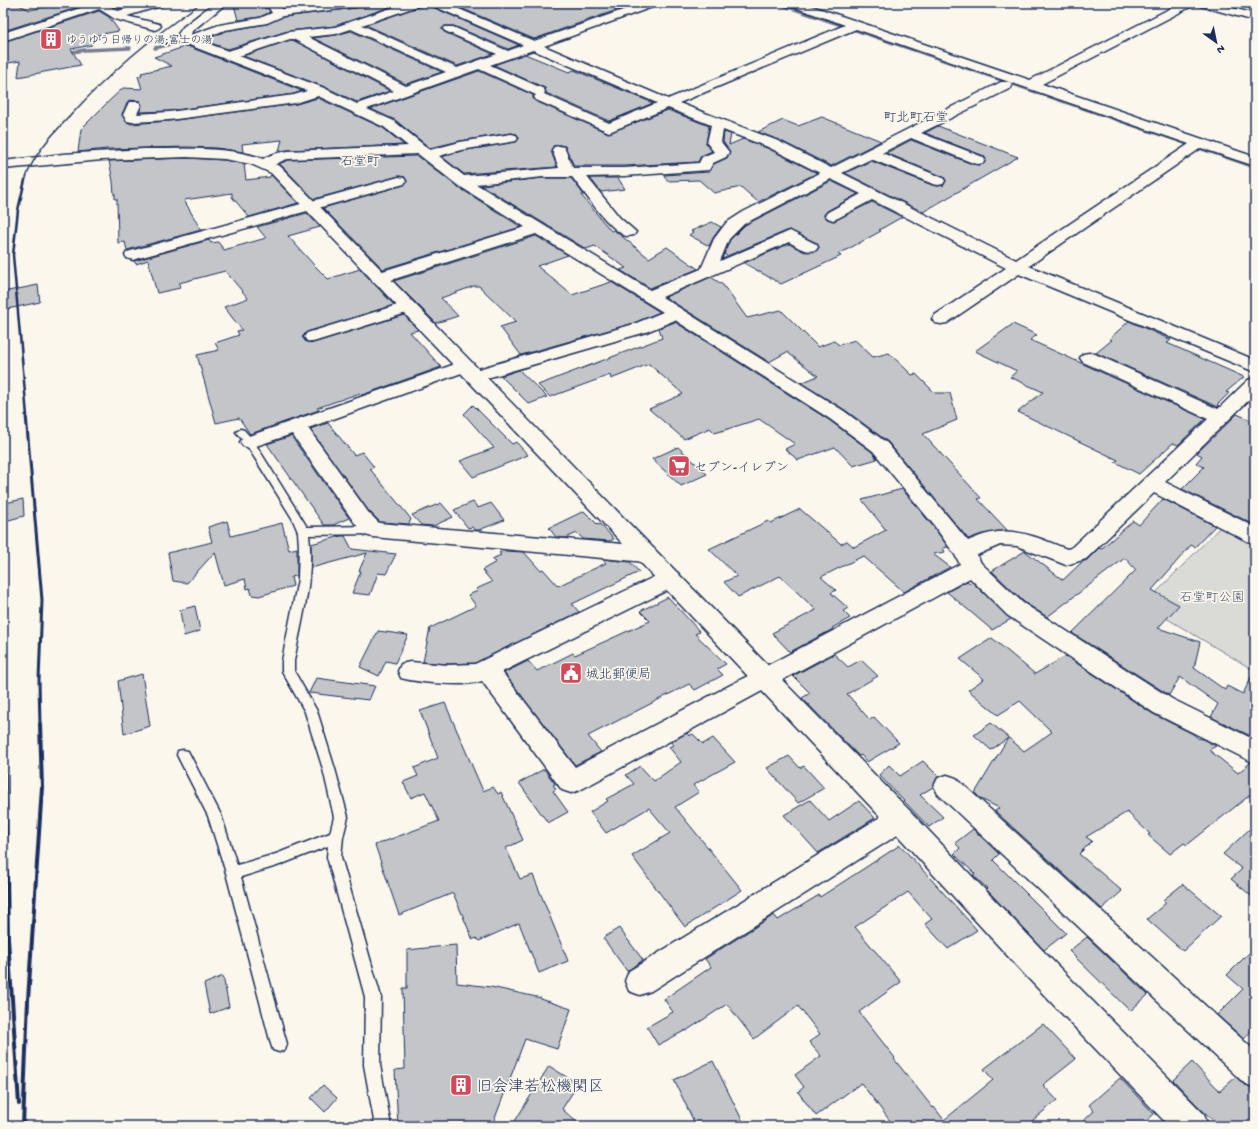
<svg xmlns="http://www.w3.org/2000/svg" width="1258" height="1129" viewBox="0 0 1258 1129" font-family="'Gochi Hand','Klee One',sans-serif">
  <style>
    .green { fill: #dadad7; stroke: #7a849a }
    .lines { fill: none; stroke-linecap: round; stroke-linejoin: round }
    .stream { stroke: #747e96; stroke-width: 3.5 }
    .building { fill: #c3c5c9; stroke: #1b2f5e }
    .service-casing { stroke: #1b2f5e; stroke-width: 3 }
    .minor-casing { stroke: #1b2f5e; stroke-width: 3 }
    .tertiary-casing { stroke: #1b2f5e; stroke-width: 3 }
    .service { fill: #fbf7ec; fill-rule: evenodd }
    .minor { fill: #fbf7ec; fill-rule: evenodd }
    .tertiary { fill: #fbf7ec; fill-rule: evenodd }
    .rail-far3 { stroke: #1b2f5e; stroke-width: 1.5 }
    .rail-far2 { stroke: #1b2f5e; stroke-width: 2.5 }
    .rail-far1 { stroke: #1b2f5e; stroke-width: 3 }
    .rail { stroke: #1b2f5e; stroke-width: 4 }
    .labels { text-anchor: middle; stroke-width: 3.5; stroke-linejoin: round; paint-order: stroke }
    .far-poi-label { font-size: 11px; fill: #1b2f5e; stroke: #fbf7ec; text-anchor: start }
    .far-quarter-label { font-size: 13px; fill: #1b2f5e; stroke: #fbf7ec }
    .poi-label { font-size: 13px; fill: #1b2f5e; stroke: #fbf7ec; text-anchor: start }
    .park-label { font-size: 13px; fill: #415176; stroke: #fbf7ec }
    .near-poi-label { font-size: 16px; fill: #1b2f5e; stroke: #fbf7ec; text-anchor: start }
  </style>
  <rect width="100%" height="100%" fill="#fbf7ec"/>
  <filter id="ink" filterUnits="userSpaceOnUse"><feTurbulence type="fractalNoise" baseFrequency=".025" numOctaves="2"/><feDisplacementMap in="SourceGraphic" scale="8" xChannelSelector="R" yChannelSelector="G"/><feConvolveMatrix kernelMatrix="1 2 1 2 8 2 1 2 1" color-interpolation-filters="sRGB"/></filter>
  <g filter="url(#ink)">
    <path class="green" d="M1223,524L1255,540V671L1144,605Z"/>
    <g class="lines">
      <g class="stream">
        <path d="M777,3L1255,167"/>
        <path d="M367,13L382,11"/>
        <path d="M155,48L179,42L215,40"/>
        <path d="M66,53L85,50L130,48"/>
      </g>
    </g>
    <g class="building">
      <path d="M3,3H15L30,10L65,3L89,4L3,31Z"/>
      <path d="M114,3H141L118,9L112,6Z"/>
      <path d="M264,3L265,9L268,8L270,12L260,17L238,20L234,5Z"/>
      <path d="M370,3H401L335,26L288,31L228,49L205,41L225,31L267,24L283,17L363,7Z"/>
      <path d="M424,3H428L430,6L519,45L508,49L454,26H445L442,29L444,32L493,54L457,66L366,25L421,6Z"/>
      <path d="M449,3H637L534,39Z"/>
      <path d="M99,11L109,17L119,31L97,35L100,38L89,40L92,45L71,49L81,65L18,77L20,61L3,64V42Z"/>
      <path d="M351,31L442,72L406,84L313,38L336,35Z"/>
      <path d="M290,40H293L390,91L357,102L325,87L243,56Z"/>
      <path d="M187,46L302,91L294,94L169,111L139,112L142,106L140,101L129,100L122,114L126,122L132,124L169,121L296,104L318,98L383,128L404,145L288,150L279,151L282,140L242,144L243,152L216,148L187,147L107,149L78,152L81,129L108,102L123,88L142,89L138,76L142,75L141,73L172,66L154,57Z"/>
      <path d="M525,54L569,72L574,70L653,103L609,121L546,93L545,88L494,65Z"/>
      <path d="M479,71L533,95V98L535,101L608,133L668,110L709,126L706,143L712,151L701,156L698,162L624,166H574L565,146L559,145L553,146L551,151L557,167L464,174L442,157L461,151L516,142L519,139L517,134L511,133L460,141L430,148L395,120L371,109Z"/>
      <path d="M822,117L881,141L831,166L779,140L758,132L783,120L798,126Z"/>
      <path d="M938,126L1018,157L923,212L845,173L871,161L932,185L938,186L944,185L946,180L944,177L886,153L911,140L972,164L978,165L984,164L986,159L984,156L925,133Z"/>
      <path d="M724,132L731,134L729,145L743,139L767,148L817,173L758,202L741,187L714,193L699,180L667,181L664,175L709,172L714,164L727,158L730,152L723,142Z"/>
      <path d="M418,156L455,185L521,227L383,269L323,208L404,185L407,182L405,177L399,176L314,199L282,166L279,164L288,160Z"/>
      <path d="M186,158L224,160L244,164L246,180L270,177L271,175L298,203L249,217L232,197V193L184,200L201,230L127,250L125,242L118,243L117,199H115V194L114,195L113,181L109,161Z"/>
      <path d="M543,178H571L584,195H581L611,231L614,230L649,258L667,247L698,269L650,288L620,270L626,268L595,246L586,249L481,185Z"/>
      <path d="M590,178H618L625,189L601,192Z"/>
      <path d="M831,181L858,194L827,211L824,215L827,219L834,221L872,202L902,217L879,230L881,231L850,248L838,254L841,256L781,284L744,263L789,244L805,252L816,251L819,248L817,243L789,230L727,256L724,254L730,240L745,225Z"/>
      <path d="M307,213L320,227L288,236L313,264L328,279L360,269L394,305L307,332L302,337L306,342L313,343L404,315L418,330L410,332L441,367L362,395L360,393L317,408L319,410L250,434L239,418L216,423L197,355L219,350L215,343L239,335L237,331L242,330L224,307L248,298L225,271L179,283L180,288L157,293L148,260L136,264L134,261L209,240L211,243L218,242L224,250L266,238L257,227Z"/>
      <path d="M712,222L721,227L713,238L709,246L689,235L693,232L691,231Z"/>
      <path d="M536,236L568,255L537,266L572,295L611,282L660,312L634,323L521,355L500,327L516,322L479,286H474L441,298L458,316L436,323L394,281Z"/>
      <path d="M711,277L723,285L747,318L781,310L818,347L834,341L839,345L855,340L873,357L889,353L912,375L916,374L935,393H950L957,420L923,434L981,498L978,499L1007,530L982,534L968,539L888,442L845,410L801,383L818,376L787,352L769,362L665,297Z"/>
      <path d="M38,285L40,302L3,310V292Z"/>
      <path d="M1129,321L1171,340L1167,343L1244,377L1226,392L1229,393L1217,405L1219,406L1218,407L1096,353L1112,340L1109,339Z"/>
      <path d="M675,322L829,420L872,452L877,459L853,466L835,447L798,460L785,449L795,444L759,419L715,433L710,428L684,439L649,409L683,394L649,364L611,379L610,375L550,397L538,385L662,338L659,328Z"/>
      <path d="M1013,324L1037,335L1030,340L1205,419L1178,445L1173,443L1139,474L1115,462L1118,460L1018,412L1043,392L1010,377L1017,371L975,351Z"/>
      <path d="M519,370L547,397L529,404L501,376Z"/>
      <path d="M473,405L512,444L516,442L528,455L473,477L460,461L494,448L464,414Z"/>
      <path d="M1237,414L1255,422V525L1182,489L1204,467L1196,463L1202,456L1197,453Z"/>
      <path d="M328,423L354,455L362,452L374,467L370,469L411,519L409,524L380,522L368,510L310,429Z"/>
      <path d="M291,436L349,518L333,525H324L267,444Z"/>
      <path d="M678,447L707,474L681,486L652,459Z"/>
      <path d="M902,489L932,525L948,547L943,548L945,552L933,554L950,567L904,592L863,556L821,577L836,590L831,593L848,608L843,611L850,618L832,628L833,629L790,652L772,633L816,610L780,576L738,597L724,582L737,576L709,549L768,521L771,523L800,509L841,544L847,541L854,547L886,530L862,500Z"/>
      <path d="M23,499L24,516L5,521V503Z"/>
      <path d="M1163,499L1215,526L1195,547L1191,545L1152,590L1179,605L1158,628L1200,642L1194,668L1225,690L1227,686L1243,694L1255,669V738L1211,717L1218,704L1180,677L1169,695L1072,633L1136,570L1125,558L1047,617L1024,602L992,571L1025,551L1063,580L1082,562L1087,560L1099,548L1101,549L1133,521L1139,525Z"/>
      <path d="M473,502L478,508L491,503L504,520L479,530H475L472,527L468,528L454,510Z"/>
      <path d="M441,503L453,517L433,526L421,525L412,515Z"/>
      <path d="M584,511L598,525L600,524L614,539L610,541L583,539L577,533L566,538L556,537L549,528Z"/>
      <path d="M227,521L231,536L282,523L289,550L297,548V576L291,577L293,586L259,596L252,595L250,588L247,589L245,579L224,585L215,552L187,583L173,581L168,553L212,542L208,527Z"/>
      <path d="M341,536H345L352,549L396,554L386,574L378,573L370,595L352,593L361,571H359L367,553L311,568V544Z"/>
      <path d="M504,551L524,552L540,570L543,569L558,586L606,563L602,559L630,562L639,572L572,604L579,612L475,663L448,664L423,662L430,628L476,606L468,595L478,591L476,589L492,582L482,570L496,562L492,559L501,555L499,553Z"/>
      <path d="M967,581L970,583L972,582L1011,619L992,630L947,592Z"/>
      <path d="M668,597L700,632L695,634L726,664L717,669L723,675L695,690L689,684L588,736L601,752L575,765L504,673L528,661L537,671L573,653L575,655L650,621L640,611Z"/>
      <path d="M195,606L200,631L184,636L180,610Z"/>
      <path d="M378,631L408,635L395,663L386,661L379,676L360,667Z"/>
      <path d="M992,638L1035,674L1066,656L1153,714L1193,734L1199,739L1200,738L1216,746L1209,750L1238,773L1250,763L1255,764V791L1187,845L1184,843L1170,854L1148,835L1150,834L1127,812L1086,837L1092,841L1079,854L1122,891L1102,909L995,811L999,808L981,799L975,793L1008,738L991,750L974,735L991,723L1024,751L1052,732L1020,701L998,715L968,690L984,679L960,659Z"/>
      <path d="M834,654L848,667L861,660L878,676L847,694L870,720L874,717L899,743L867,762L861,755L859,756L802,698L810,693L793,676Z"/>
      <path d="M142,674L150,726L124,734L118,681Z"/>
      <path d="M316,678L375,686L369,700L309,693Z"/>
      <path d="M445,703L483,791L493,787L498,794L501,792L523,840L506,848L520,879L533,875L568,961L539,973L519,923L479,941L476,938L473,940L453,893L399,915L375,845L439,821L425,792L411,798L403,782L418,776L414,768L438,758L420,711Z"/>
      <path d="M687,733L689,736L693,734L703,744L713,738L735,762L693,785L699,792L675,807L742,890L685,927L632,856L670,833L649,808L606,833L590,812L608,801L606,799L634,784L626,775L640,766L654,781L681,762L669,747L673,745L671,742Z"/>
      <path d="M789,756L800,768L804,766L824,788L798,803L767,768Z"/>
      <path d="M923,761L938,776L933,787L920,795L943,817L929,827L879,775L889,765L900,776Z"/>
      <path d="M544,769L555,784L553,785L556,789L553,791L568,812L548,823L519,783Z"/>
      <path d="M810,800L829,821L859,801L875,818L818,853L784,815Z"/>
      <path d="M1255,824V899L1231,879L1242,869L1223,854Z"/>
      <path d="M973,829L999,854L993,860L1066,933L1044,950L986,889L987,888L973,875L975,874L954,854L960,848L955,843Z"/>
      <path d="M900,845L977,930L948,949L925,924L932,919L908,892L855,927L901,982L859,1012L895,1058L894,1059L933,1108L934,1107L944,1120L993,1080L984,1069L1043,1024L1076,1059L1043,1085L1057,1100L1026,1126H894L861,1083L816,1116L798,1092L804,1087L795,1075L821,1056L809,1042L820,1034L798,1006L754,1039L727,1004L686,1031V1030L658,1045L647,1027L673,1012L664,999L711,967L705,959L774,915L778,920L819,895L820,897Z"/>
      <path d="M1183,884L1221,916L1183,951L1147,919L1166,903L1163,900Z"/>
      <path d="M619,928L643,960L627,971L603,938Z"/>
      <path d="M1087,937L1148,995L1130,1011L1069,951Z"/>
      <path d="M456,945L457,983L491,987L541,998V999L571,1009L557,1049L525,1039L492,1126H398L395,1070L405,1069L403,988H407V950Z"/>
      <path d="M1255,947V1027L1244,1039L1217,1015L1243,989L1227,975Z"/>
      <path d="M223,976L229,1007L210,1014L204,984Z"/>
      <path d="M713,1061L745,1126H696L674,1080Z"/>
      <path d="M1192,1062L1220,1091L1236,1077L1243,1084L1255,1089V1126H1219L1196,1104L1173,1080Z"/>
      <path d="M549,1066L578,1084L562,1109L581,1126H512Z"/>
      <path d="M1120,1078L1154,1114L1141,1126H1078L1094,1111L1089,1105Z"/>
      <path d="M323,1085L337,1098L325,1112L311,1098Z"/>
    </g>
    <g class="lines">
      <g class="service-casing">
        <path id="service" d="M241,429L244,430L253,440L307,527L373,526L377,527L378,530L377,533L373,534L309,535C314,577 302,620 294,661V671L317,711L335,769L348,817L343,837L341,857L381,997L380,1065L391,1126H375L364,1065L365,997L327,857L328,846L277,866L241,877L287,1044L285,1050L279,1052L273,1050L271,1044L226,873L208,816L177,755L178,751L183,750L188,751L221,815L237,865L276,854L330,833L334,817L323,769L305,712L282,671V661L298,579L299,546L298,532L292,518L246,444L236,432Z"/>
      </g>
      <g class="minor-casing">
        <g id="minor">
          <path d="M90,3H104L118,11L147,3H166L164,5L127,16L159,24L161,26L159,28L155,30L115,19Z"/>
          <path d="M214,3H227L192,31L191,35L219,25L260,18L272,13L266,3H278L282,9L334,3H369L363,6L283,16L267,23L225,30L199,40L228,51L288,32L335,27L406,3H423L421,5L362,25L457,68L497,54L445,31L443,29L445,27H453L508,51L523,45L431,5L429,3H445L534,41L643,3H660L658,5L544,46L668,99L845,25L788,5L786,3H803L1030,80L1181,3H1214L1255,14V21L1197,5L1196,3L1194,5L1042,84L1255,157V166L1201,148L1029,266L1255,360V372L1019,274L947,323L941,324L935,323L932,319L935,315L1006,268L872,200L838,218L833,220L828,218L825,215L828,212L861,194L831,179L744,224L729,239L720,261L790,231L816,244L818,247L816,250C805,253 798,247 789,242L662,297L844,411L887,443L968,541C1008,522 1030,535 1067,549L1071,548L1208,419L1083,362L1080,358L1083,354L1089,353L1095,354L1218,409L1248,380L1255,378V394L1165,482L1255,527V543L1247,541L1154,493L1086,559L1066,565L1017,546L1000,545L977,555L981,563L1023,603L1172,699L1255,740V763L1246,759L1154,713L1007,615L970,578L580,790L571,793L562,790L482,681C465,687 419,683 401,678L398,671L401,664L410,662L448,665L475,664L662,573L670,571L678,573L681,579L678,585L502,672L575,767L960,564L955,555L933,524L873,451L830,419L675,320L646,332L480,380L474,382L468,380L465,376L468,372L634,324L663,312L536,234L385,282L379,283L373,282L371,278L373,274L525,227L456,184L418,154L288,159C278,161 271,170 260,167L258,164C264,155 278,153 288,151L408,146L384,127L318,96L296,103L169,120L132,122L127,121L123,115L129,102H139L141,105L137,114L169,112L294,95L307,91L184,43L178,34L183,27ZM351,29L446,72L406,86L308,37L336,34ZM856,29L1189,144L1016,260L842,173L871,159L933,184L938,185L943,184L945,181L943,178L882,153L911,138L973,163L978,164L983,163L985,160L983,157L921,133L1011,88L1012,85L1011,82H1001L831,168L778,141L679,103ZM290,39H293L394,91L357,104L324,88L239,56ZM533,50L657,103L609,123L544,94L545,92L544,89L490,65ZM479,69L536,95L534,97L536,100L609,132L668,108L711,125L707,143L714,152L702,157L699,163L624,168H573L564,147L559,146L554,147L552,150L559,168L464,176L439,156L461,150L516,141L518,138L516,135L511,134L460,142L430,150L394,121L367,109ZM723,130L768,147L820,173L743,212L726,223L714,239L701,269L650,290L476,184L543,177H572C586,194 604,223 622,234C626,237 629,236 634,235L636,232L620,218L587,177L624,176L709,170L713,163L726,157L729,152L721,142Z"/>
          <path d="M399,177L404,178L406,181L404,184L139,258L133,260L127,258L125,255L127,252Z"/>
          <path d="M407,302L413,303L416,307L413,311L313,342L307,341L304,337L307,333Z"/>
          <path d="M464,361L470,362L473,366L470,370L308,428L368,512L379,523L646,546L654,549L657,554L654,559L646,562L373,537L365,535L354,522L292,434L250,448L243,446L240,442L243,438Z"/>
          <path d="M947,775L956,778L1255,1051V1088L1244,1083L938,794L934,786L938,778Z"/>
          <path d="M900,807L910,811L913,819L910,827L651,991L640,995L629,991L625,981L629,971L890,811Z"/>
        </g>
      </g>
      <g class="tertiary-casing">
        <g id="tertiary">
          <path d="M96,3H113L111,5L3,41V33Z"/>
          <path d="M144,149C182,149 222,146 258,157C266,160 274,164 281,167L910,811L1048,956L1204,1114L1208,1126H1169L1026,976L890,827L662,585L271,173L251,164L224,159L186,157L102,160L3,169V161L63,154Z"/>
        </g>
      </g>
      <use href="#service" class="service"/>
      <use href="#minor" class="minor"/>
      <use href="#tertiary" class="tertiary"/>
      <path class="rail-far3" d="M25,181C33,154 51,136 70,116C109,73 153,36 201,3"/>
      <path class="rail-far2" d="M25,180L18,210L13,255L27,416"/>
      <g class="rail-far1">
        <path d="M26,415L42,600L39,680L40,725"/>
        <path d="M3,665L4,725"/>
      </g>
      <g class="rail">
        <path d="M4,724L8,939L19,1104"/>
        <path d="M23,1126L28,1000L42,787L40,724"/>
      </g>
    </g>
  </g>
  <defs>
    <g id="building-square" transform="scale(1.15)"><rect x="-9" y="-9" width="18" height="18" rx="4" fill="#d1495b" stroke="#fbf7ec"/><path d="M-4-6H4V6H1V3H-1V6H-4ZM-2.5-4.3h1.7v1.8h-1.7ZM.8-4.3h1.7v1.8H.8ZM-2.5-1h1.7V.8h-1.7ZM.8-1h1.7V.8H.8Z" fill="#fff"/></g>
    <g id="supermarket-square" transform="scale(1.15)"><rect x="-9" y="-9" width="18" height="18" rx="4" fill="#d1495b" stroke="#fbf7ec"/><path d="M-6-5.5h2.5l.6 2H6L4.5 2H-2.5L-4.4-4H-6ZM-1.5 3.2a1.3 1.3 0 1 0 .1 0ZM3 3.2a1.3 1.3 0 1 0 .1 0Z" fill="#fff"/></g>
    <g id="civic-square" transform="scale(1.15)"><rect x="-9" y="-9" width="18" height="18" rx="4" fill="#d1495b" stroke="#fbf7ec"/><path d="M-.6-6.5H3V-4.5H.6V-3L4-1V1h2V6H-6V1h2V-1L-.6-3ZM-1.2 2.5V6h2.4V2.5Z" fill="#fff"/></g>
  </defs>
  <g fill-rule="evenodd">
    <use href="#building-square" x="51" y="39"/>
    <use href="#supermarket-square" x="679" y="466"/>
    <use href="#civic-square" x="571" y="673"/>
    <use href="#building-square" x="461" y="1085"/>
  </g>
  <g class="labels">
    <g class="far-poi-label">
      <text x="66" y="43">ゆうゆう日帰りの湯;富士の湯</text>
    </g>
    <g class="far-quarter-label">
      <text x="916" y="121">町北町石堂</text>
      <text x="360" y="165">石堂町</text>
    </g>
    <g class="poi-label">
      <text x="694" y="471">セブン-イレブン</text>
      <text x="586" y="678">城北郵便局</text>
    </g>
    <g class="park-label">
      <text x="1212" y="601">石堂町公園</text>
    </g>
    <g class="near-poi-label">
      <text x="476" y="1091">旧会津若松機関区</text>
    </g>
  </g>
  <rect width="1258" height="1129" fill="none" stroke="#fbf7ec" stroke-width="16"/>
  <rect x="8" y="8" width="1242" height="1113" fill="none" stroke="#1b2f5e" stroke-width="1.5" filter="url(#ink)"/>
  <g transform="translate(1216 42) rotate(147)" stroke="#fbf7ec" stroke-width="3" paint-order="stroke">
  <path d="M0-3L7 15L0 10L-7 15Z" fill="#1b2f5e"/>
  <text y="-6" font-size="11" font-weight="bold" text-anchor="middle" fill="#1b2f5e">N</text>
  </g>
</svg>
